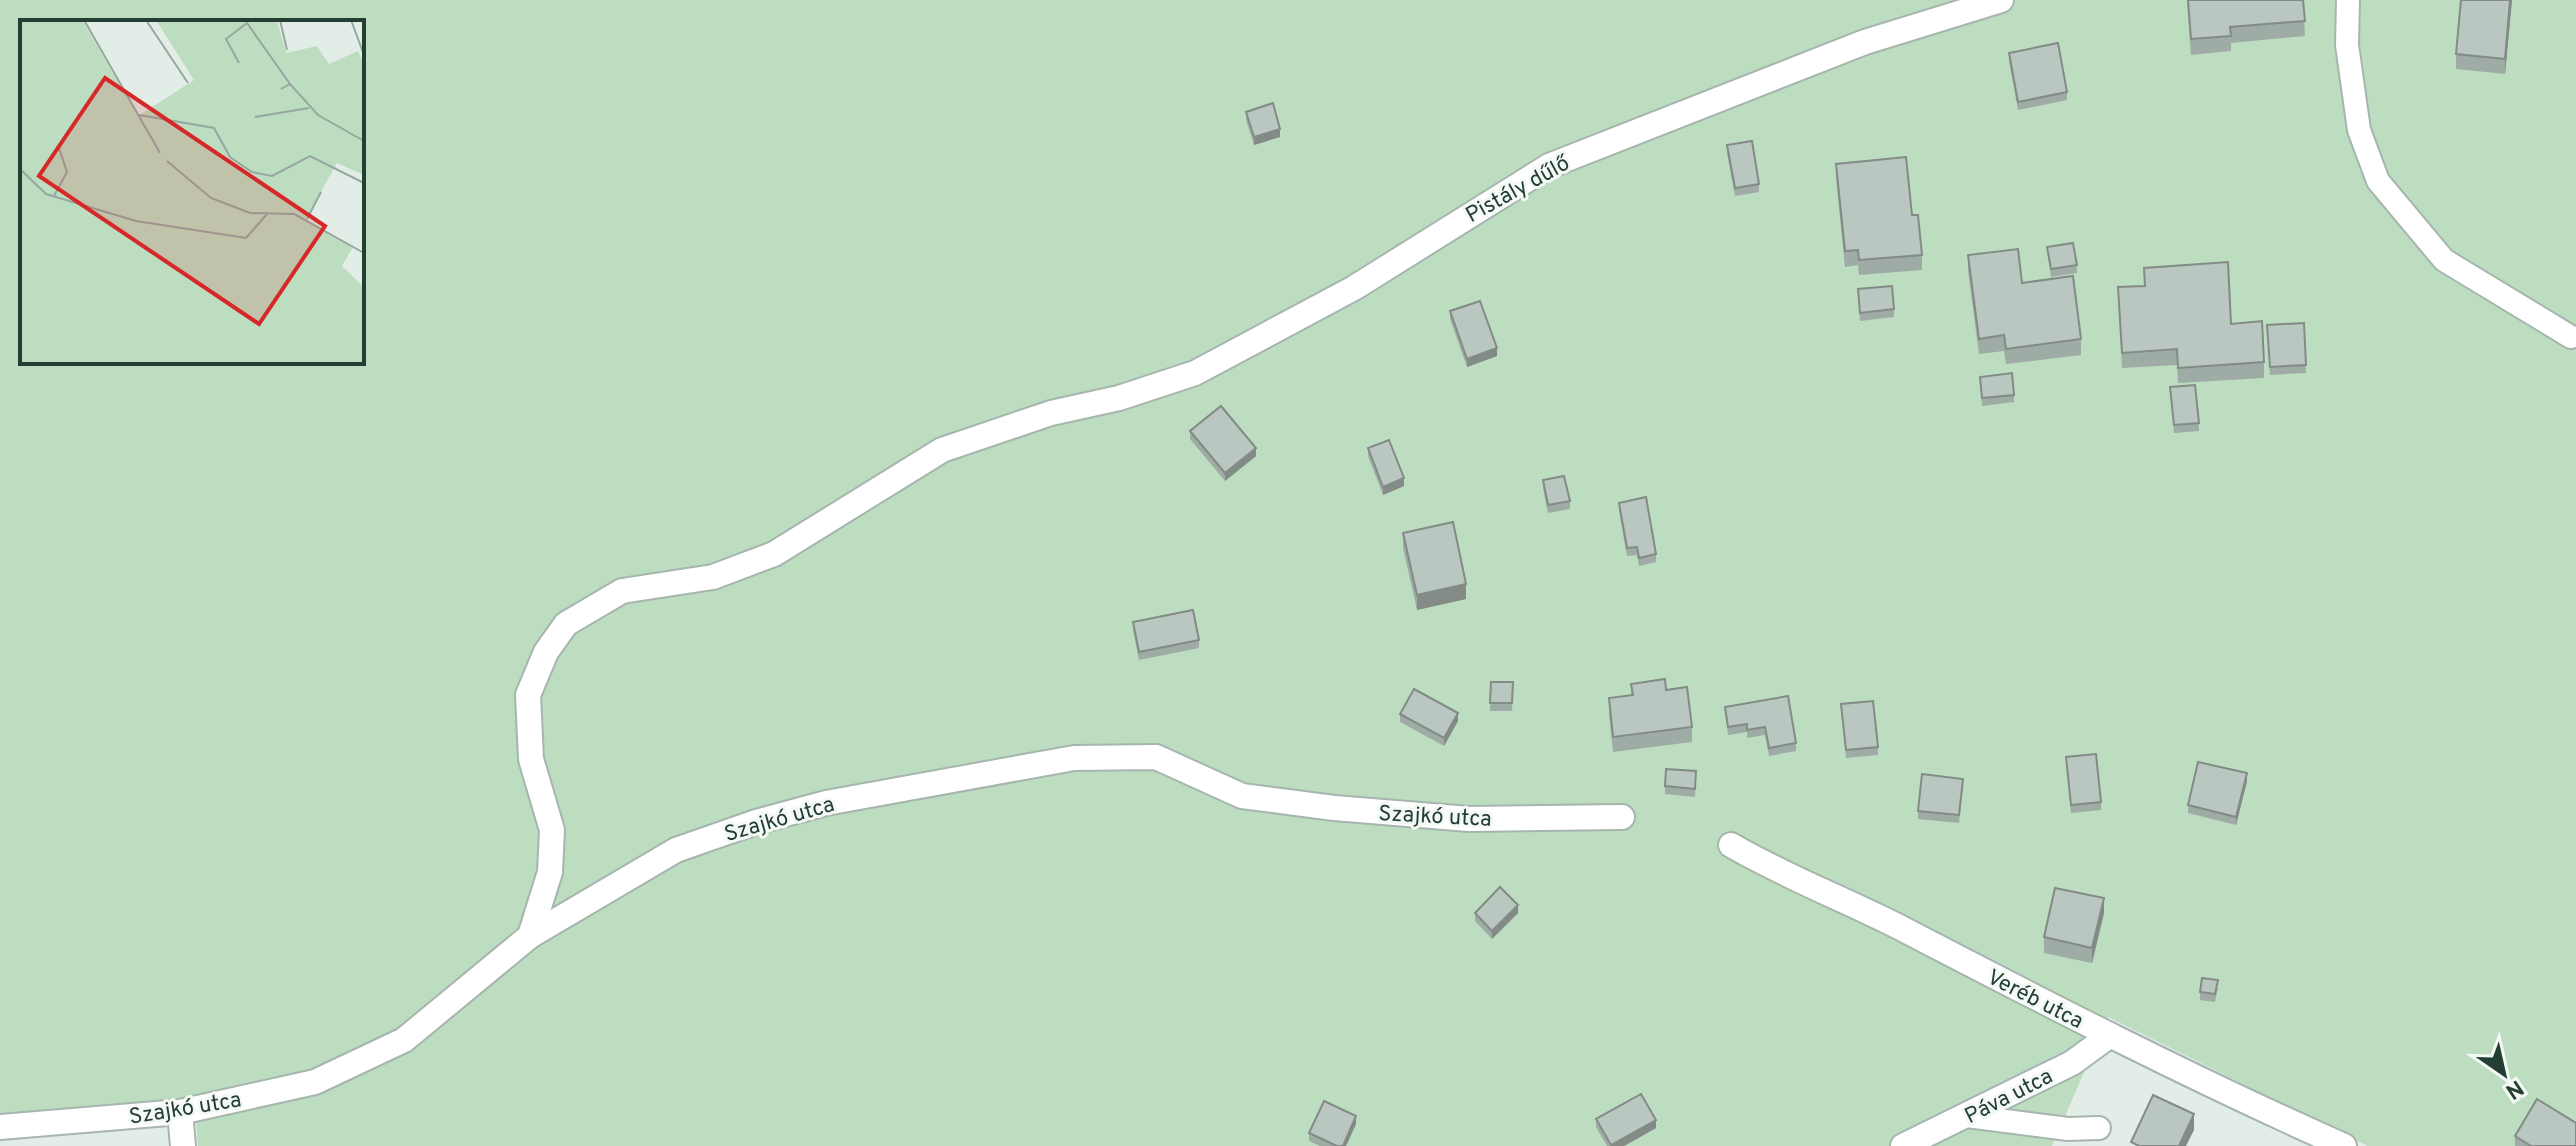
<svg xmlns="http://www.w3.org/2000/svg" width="2576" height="1146" viewBox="0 0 2576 1146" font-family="Overpass,sans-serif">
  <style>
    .green { fill: #bdddc1; fill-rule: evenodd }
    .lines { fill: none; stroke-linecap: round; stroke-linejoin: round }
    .lane-casing { stroke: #a6b5ad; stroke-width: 26 }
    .street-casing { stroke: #a6b5ad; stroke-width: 28 }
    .lane { stroke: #fff; stroke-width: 22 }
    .street { stroke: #fff; stroke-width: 24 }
    .wall { fill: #9faba5 }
    .shaded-wall { fill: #828b86 }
    .building { fill: #b9c7c0; stroke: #828b86; stroke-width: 2 }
    .labels { text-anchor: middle; stroke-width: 6; stroke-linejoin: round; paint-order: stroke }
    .street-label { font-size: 22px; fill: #233e33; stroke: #f4f9f6 }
    .inset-road { fill: none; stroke: #96a79f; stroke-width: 2 }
    .view { fill: #d62828; fill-opacity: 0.15; stroke: #d62828; stroke-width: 4 }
    .inset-edge { fill: none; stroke: #233e33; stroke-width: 4 }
  </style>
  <rect width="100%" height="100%" fill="#e3ede7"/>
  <path class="green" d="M0,0H2576V1146H2368L2108,1017L2052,1146H198L195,1105L0,1125ZM22,22H362V362H22Z"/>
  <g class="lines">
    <g class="lane-casing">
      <g id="lane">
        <path d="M2348,0L2347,45L2359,130L2378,181L2444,260L2571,337"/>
        <path d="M1967,1116L2068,1129L2099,1128"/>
      </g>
    </g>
    <g class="street-casing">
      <g id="street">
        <path d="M1731,845C1786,877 1844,899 1901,928C2047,1004 2193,1079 2344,1146"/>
        <path d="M530,936L550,872L552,830L531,759L528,695L546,652L566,624L622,591L713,577L774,554L942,450L1051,413L1119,398L1195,373L1354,288L1549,166L1865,42L2001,0"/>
        <path d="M180,1112L183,1146"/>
        <path d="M0,1127L180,1112L315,1082L404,1040L530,936L676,850L756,822L826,803L1074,758L1156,757L1242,796L1334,808L1469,819L1622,817"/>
        <path d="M1903,1146L2072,1063L2109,1036"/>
      </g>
    </g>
    <use href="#lane" class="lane"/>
    <use href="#street" class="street"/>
  </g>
  <g class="wall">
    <path d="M2187,0H2303L2305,36L2231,43V51L2191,55Z"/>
    <path d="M2461,0H2512L2505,74L2456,69V54Z"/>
    <path d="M2009,53L2067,92V100L2018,110L2009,61Z"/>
    <path d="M1246,112L1280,137L1254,145L1246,120Z"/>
    <path d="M1727,145L1759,184V192L1735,196L1727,153Z"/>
    <path d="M1836,164L1912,215L1922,255V270L1859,275L1858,265L1845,267L1836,179Z"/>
    <path d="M2047,247L2077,265V273L2051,277Z"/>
    <path d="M1968,255L2022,283L2081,339V355L2006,364L2004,351L1979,354L1968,271Z"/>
    <path d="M2144,268L2231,324L2264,362V378L2178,383L2177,365L2122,368L2118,287L2144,286Z"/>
    <path d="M1858,289L1894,309V317L1860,321Z"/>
    <path d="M1450,311L1497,356L1467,367L1450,319Z"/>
    <path d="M2304,323L2306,373L2270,375L2267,325Z"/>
    <path d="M1980,377L2014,395V402L1982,406Z"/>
    <path d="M2170,387L2199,423V431L2174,433Z"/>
    <path d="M1190,431L1256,456L1225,481L1190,439Z"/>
    <path d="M1368,448L1404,486L1383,495L1368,456Z"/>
    <path d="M1543,480L1570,501V509L1548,513L1543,488Z"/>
    <path d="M1619,503L1656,554V562L1639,566L1637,555L1627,556L1619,511Z"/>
    <path d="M1403,533L1466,599L1417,610L1403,548Z"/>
    <path d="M1133,622L1199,640V648L1139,660L1133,630Z"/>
    <path d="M1491,682H1513L1512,711H1490Z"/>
    <path d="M1631,684L1666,690L1692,727V742L1613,752L1609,713V698L1631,695Z"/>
    <path d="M1841,704L1878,747V755L1846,758Z"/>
    <path d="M1725,707L1796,743V751L1769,756L1765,735L1747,738V732L1728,735Z"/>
    <path d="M1400,714L1458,721L1444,746L1400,722Z"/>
    <path d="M2066,757L2101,802V810L2071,813Z"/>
    <path d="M1696,779L1695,797L1665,794V786Z"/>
    <path d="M2247,781L2236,825L2188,813V805Z"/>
    <path d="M1963,787L1959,823L1918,819V811Z"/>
    <path d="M1475,913H1518L1492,939L1475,921Z"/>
    <path d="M2104,913L2092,963L2044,953V937Z"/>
    <path d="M2218,988L2215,1002L2200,1000V992Z"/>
    <path d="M1596,1119L1656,1128L1624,1146H1607L1596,1127Z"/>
    <path d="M1356,1124L1346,1146H1320L1309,1141V1133Z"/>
    <path d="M2515,1136L2576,1146H2515Z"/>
  </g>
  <g class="shaded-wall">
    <path d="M2510,0H2512L2505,74V59Z"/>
    <path d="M1280,129V137L1254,145V137Z"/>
    <path d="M1497,348V356L1467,367V359Z"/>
    <path d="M1256,448V456L1225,481V473Z"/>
    <path d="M1404,478V486L1383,495V487Z"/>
    <path d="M1466,584V599L1417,610V595Z"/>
    <path d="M1458,713V721L1444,746V738Z"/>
    <path d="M2247,773V781L2236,825V817Z"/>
    <path d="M2104,898V913L2092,963V948Z"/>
    <path d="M1518,905V913L1492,939V931Z"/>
    <path d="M2194,1114V1130L2186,1146H2179Z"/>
    <path d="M1356,1116V1124L1346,1146H1343Z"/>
    <path d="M1656,1120V1128L1624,1146H1611Z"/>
  </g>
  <g class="building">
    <path d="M2188,0H2303L2305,21L2230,27L2231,36L2191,39Z"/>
    <path d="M2461,0H2510L2505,59L2456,54Z"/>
    <path d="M2058,43L2067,92L2018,102L2009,53Z"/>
    <path d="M1273,103L1280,129L1254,137L1246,112Z"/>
    <path d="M1752,141L1759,184L1735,188L1727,145Z"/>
    <path d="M1906,157L1912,215H1918L1922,255L1859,260L1858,250L1845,251L1836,164Z"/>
    <path d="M2073,243L2077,265L2051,269L2047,247Z"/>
    <path d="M2018,249L2022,283L2073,276L2081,339L2006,349L2004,335L1979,339L1968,255Z"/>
    <path d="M2228,262L2231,324L2262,321L2264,362L2178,368L2177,349L2122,353L2118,287L2145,286L2144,268Z"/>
    <path d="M1892,286L1894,309L1860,313L1858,289Z"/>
    <path d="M1480,301L1497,348L1467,359L1450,311Z"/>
    <path d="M2304,323L2306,365L2270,367L2267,325Z"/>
    <path d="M2012,373L2014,395L1982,398L1980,377Z"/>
    <path d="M2195,385L2199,423L2174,425L2170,387Z"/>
    <path d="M1221,406L1256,448L1225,473L1190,431Z"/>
    <path d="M1389,440L1404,478L1383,487L1368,448Z"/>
    <path d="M1564,476L1570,501L1548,505L1543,480Z"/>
    <path d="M1646,497L1656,554L1639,558L1637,547L1627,548L1619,503Z"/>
    <path d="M1453,522L1466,584L1417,595L1403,533Z"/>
    <path d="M1193,610L1199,640L1139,652L1133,622Z"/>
    <path d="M1665,679L1666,690L1687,687L1692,727L1613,737L1609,698L1633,695L1631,684Z"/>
    <path d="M1491,682H1513L1512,703H1490Z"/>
    <path d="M1414,689L1458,713L1444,738L1400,714Z"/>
    <path d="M1788,696L1796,743L1769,748L1765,727L1747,730V724L1728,727L1725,707Z"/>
    <path d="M1873,701L1878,747L1846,750L1841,704Z"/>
    <path d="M2096,754L2101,802L2071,805L2066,757Z"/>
    <path d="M2198,762L2247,773L2236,817L2188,805Z"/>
    <path d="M1666,769L1696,771L1695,789L1665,786Z"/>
    <path d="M1922,774L1963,779L1959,815L1918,811Z"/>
    <path d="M1500,887L1518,905L1492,931L1475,913Z"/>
    <path d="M2055,888L2104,898L2092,948L2044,937Z"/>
    <path d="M2202,978L2218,980L2215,994L2200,992Z"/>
    <path d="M1641,1094L1656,1120L1611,1145L1596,1119Z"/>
    <path d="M2153,1095L2194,1114L2179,1146H2139L2131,1142Z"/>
    <path d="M2537,1099L2576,1123V1146H2531L2515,1136Z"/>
    <path d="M1324,1101L1356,1116L1343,1146H1337L1309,1133Z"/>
  </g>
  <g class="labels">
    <g class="street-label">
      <text transform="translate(1517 188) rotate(-29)" y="8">Pistály dűlő</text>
      <text transform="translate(1435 815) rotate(3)" y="8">Szajkó utca</text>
      <text transform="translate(779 818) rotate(-16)" y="8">Szajkó utca</text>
      <text transform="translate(2036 998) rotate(27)" y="8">Veréb utca</text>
      <text transform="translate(2008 1095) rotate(-27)" y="8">Páva utca</text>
      <text transform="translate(185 1107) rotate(-9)" y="8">Szajkó utca</text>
    </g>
  </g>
  <g transform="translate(20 20)">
    <rect width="344" height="344" fill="#e3ede7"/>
    <path d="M0,0H62L118,96L174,60L136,0H257L266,33L297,26L309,44L338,31L344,44V155L317,143L286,199L333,227L322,246L344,267V344H0Z" fill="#bdddc1"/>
    <path class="inset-road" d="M64,0L140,133M126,0L168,63M260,0L267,30M331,0L344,35M219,43L206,19L227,3L270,64M261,69L270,64L298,95L344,121M119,95L194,108L210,137L232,152L252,156L290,136L344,163M235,97L289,88M147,141L191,178L230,193L274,194L344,233M0,149L26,174L116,201L226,218L247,194M34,176L47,152L39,128M287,199L301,172"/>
    <path class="view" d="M85,58L305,206L239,304L19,156Z"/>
    <rect width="344" height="344" class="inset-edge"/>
  </g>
  <g transform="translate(2504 1074) rotate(146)" stroke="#f4f9f6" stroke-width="6" paint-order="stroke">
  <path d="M0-6L14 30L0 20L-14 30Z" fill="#233e33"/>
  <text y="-12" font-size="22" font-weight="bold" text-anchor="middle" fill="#233e33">N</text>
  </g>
</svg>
